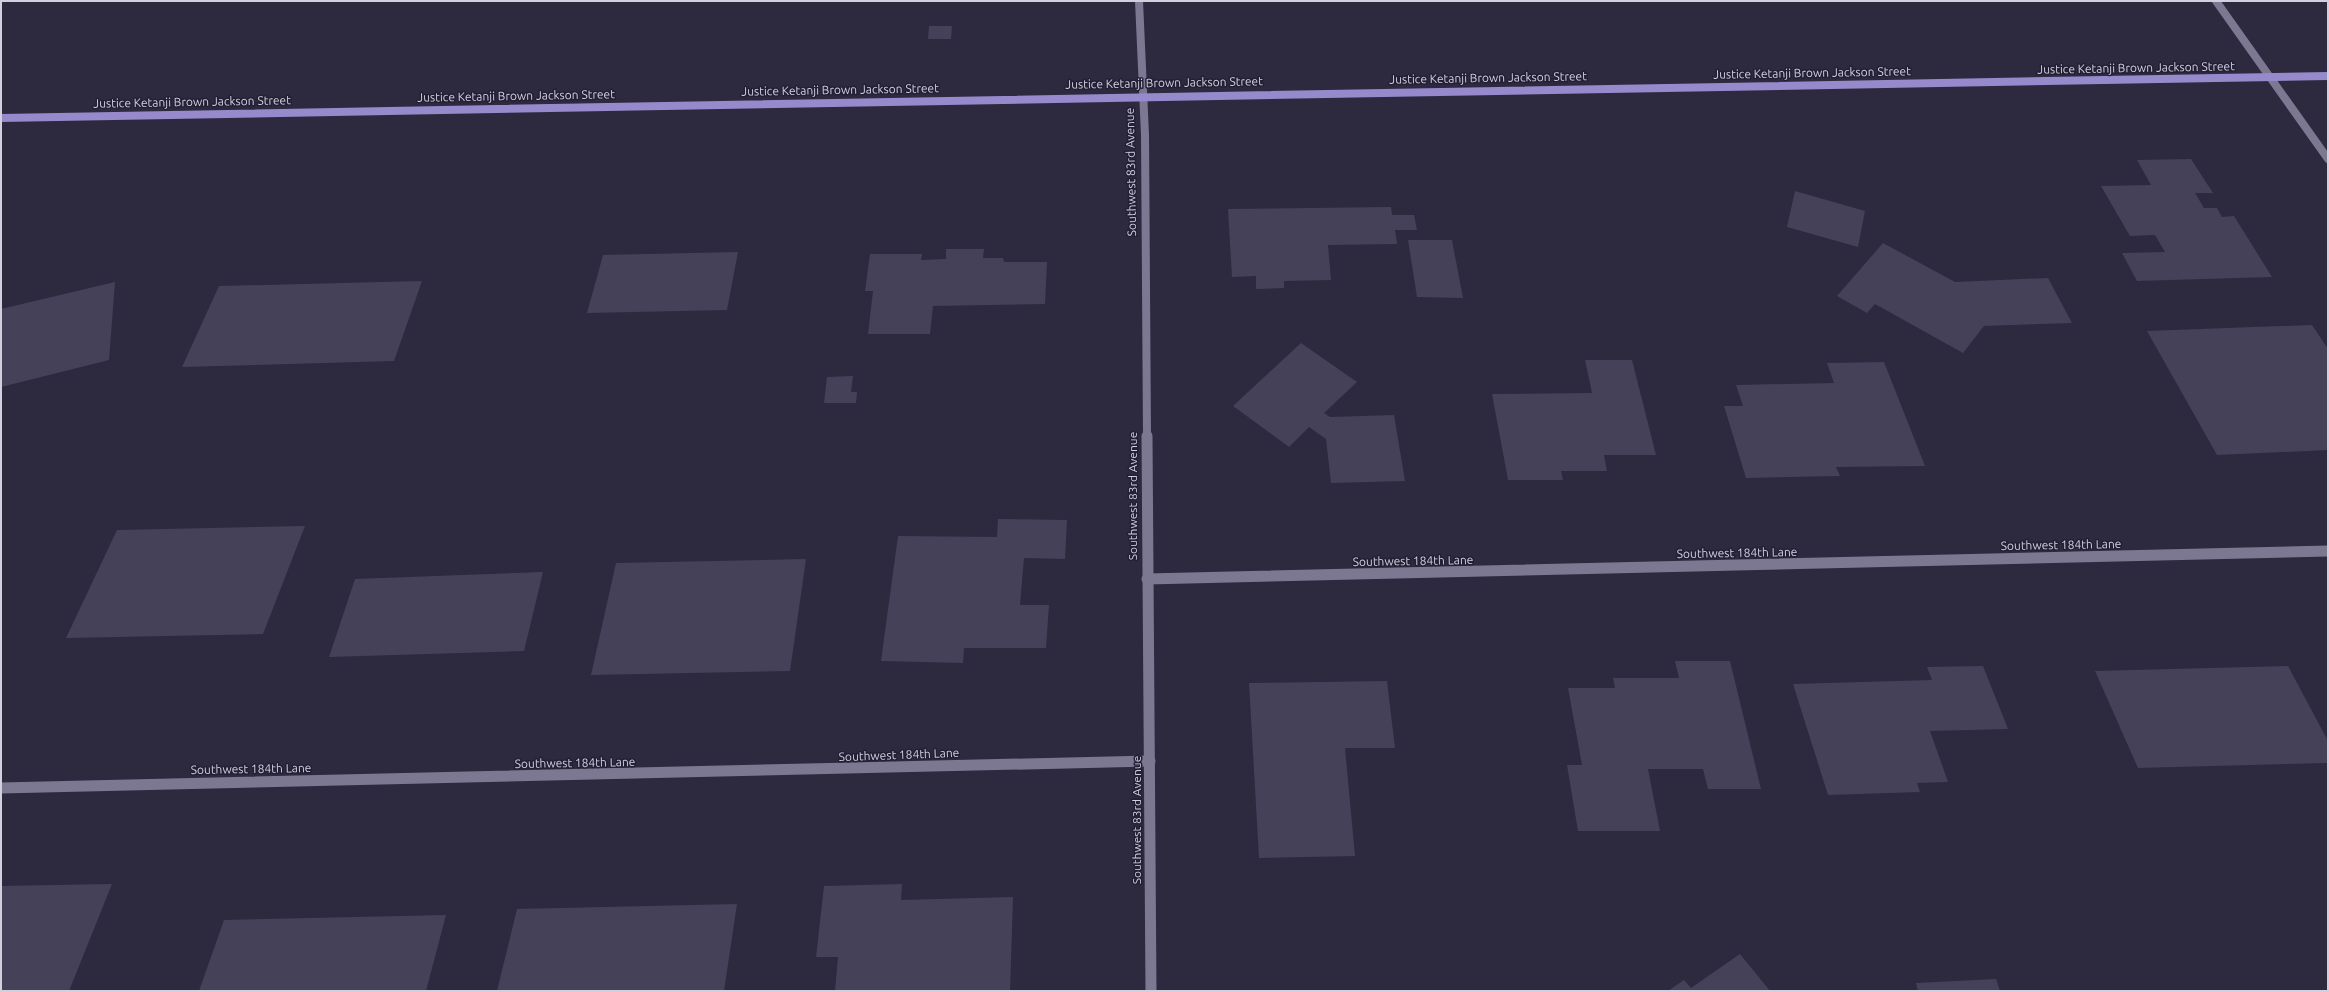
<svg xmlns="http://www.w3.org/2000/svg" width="2329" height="992" viewBox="0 0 2329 992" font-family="Ubuntu,sans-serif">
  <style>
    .building { fill: #454159 }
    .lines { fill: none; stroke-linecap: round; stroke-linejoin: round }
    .minor-far1 { stroke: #7c7892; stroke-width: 8 }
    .minor { stroke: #7c7892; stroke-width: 11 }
    .major { stroke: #968acc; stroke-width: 8 }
    .labels { text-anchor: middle; stroke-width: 3; stroke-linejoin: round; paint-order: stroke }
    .street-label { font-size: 12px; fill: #d2d0df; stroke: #231f35 }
  </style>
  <rect width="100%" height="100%" fill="#2d293f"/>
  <g class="building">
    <path d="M929,26H952L951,39H928Z"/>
    <path d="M2191,159L2213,193H2195L2204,208H2217L2222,217L2234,216L2272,277L2137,281L2122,253L2165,252L2155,235L2130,236L2101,186L2151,185L2137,160Z"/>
    <path d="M1795,191L1865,211L1858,247L1787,227Z"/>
    <path d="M1391,207L1392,215H1414L1417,230H1395L1397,244L1328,245L1331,280L1284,281V288L1256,289V276L1232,277L1228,209Z"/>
    <path d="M1408,240H1452L1463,298L1417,297Z"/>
    <path d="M1883,243L1955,282L2048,278L2072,323L1984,326L1963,353L1875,304L1867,313L1837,296Z"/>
    <path d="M946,249H984L983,258H1003L1004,262H1047L1045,304L933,306L930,334H868L873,291H865L870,254H922L921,260L946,259Z"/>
    <path d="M738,252L727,310L587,313L603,255Z"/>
    <path d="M422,281L394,361L182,367L219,286Z"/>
    <path d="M115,282L109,360L1,387V309Z"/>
    <path d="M2312,325L2328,349V450L2217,455L2147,331Z"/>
    <path d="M1301,343L1357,382L1324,413L1330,417L1394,415L1405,481L1331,483L1326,439L1309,427L1289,447L1233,406Z"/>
    <path d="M1585,360H1632L1656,455H1604L1607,471H1561L1563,480H1508L1492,394L1592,393Z"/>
    <path d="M1884,362L1925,466L1836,467L1840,476L1746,478L1724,406H1743L1736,385L1834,383L1827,363Z"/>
    <path d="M853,376L851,392H857L856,403H824L827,377Z"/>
    <path d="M998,519L1067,520L1065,559L1024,558L1020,605H1049L1046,648H964L963,663L881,661L898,536L997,537Z"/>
    <path d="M305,526L263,634L66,638L117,530Z"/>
    <path d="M806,559L790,671L591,675L616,563Z"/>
    <path d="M543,572L524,651L329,657L355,579Z"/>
    <path d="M1675,661H1730L1761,789H1708L1703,769H1648L1660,831H1578L1567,765H1582L1568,688H1615L1613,678H1679Z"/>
    <path d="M1983,666L2008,729L1930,731L1948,782L1917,783L1920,792L1828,795L1793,684L1932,680L1927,667Z"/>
    <path d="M2288,666L2328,741V763L2138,768L2095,671Z"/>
    <path d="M1387,681L1395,748H1345L1355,856L1259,858L1249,683Z"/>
    <path d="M112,884L69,991H1V886Z"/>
    <path d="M902,884L901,900L1013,897L1010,991H835L838,957H816L824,886Z"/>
    <path d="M737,904L724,991H497L517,909Z"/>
    <path d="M446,915L426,991H199L224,920Z"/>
    <path d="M1740,954L1770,991H1668L1684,980L1691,988Z"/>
    <path d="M1996,979L2000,991H1918L1916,983Z"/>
  </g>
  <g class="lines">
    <g class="minor-far1">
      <path d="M1139,1L1145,135L1147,437"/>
      <path d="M2216,1L2328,159"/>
    </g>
    <g class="minor">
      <path d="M1147,436L1151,991"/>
      <path d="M1147,579L2328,551"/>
      <path d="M1,788L1150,761"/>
    </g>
    <path class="major" d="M1,118L2328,76"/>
  </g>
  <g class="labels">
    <g class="street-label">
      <text transform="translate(2136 68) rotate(-1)" y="4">Justice Ketanji Brown Jackson Street</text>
      <text transform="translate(1812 73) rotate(-1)" y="4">Justice Ketanji Brown Jackson Street</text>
      <text transform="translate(1488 78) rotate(-1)" y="4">Justice Ketanji Brown Jackson Street</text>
      <text transform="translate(1164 83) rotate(-1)" y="4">Justice Ketanji Brown Jackson Street</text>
      <text transform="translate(840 90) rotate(-1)" y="4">Justice Ketanji Brown Jackson Street</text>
      <text transform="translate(516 96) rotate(-1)" y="4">Justice Ketanji Brown Jackson Street</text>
      <text transform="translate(192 102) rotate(-1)" y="4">Justice Ketanji Brown Jackson Street</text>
      <text transform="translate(1131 172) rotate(-91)" y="4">Southwest 83rd Avenue</text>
      <text transform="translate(1133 496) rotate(-90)" y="4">Southwest 83rd Avenue</text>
      <text transform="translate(2061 545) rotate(-1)" y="4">Southwest 184th Lane</text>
      <text transform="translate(1737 553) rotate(-1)" y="4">Southwest 184th Lane</text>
      <text transform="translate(1413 561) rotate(-1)" y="4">Southwest 184th Lane</text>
      <text transform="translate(899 755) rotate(-2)" y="4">Southwest 184th Lane</text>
      <text transform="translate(575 763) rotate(-1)" y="4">Southwest 184th Lane</text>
      <text transform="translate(251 769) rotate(-1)" y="4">Southwest 184th Lane</text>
      <text transform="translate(1137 820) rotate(-90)" y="4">Southwest 83rd Avenue</text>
    </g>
  </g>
  <rect width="2329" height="992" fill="none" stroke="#d2d0df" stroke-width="4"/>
</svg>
